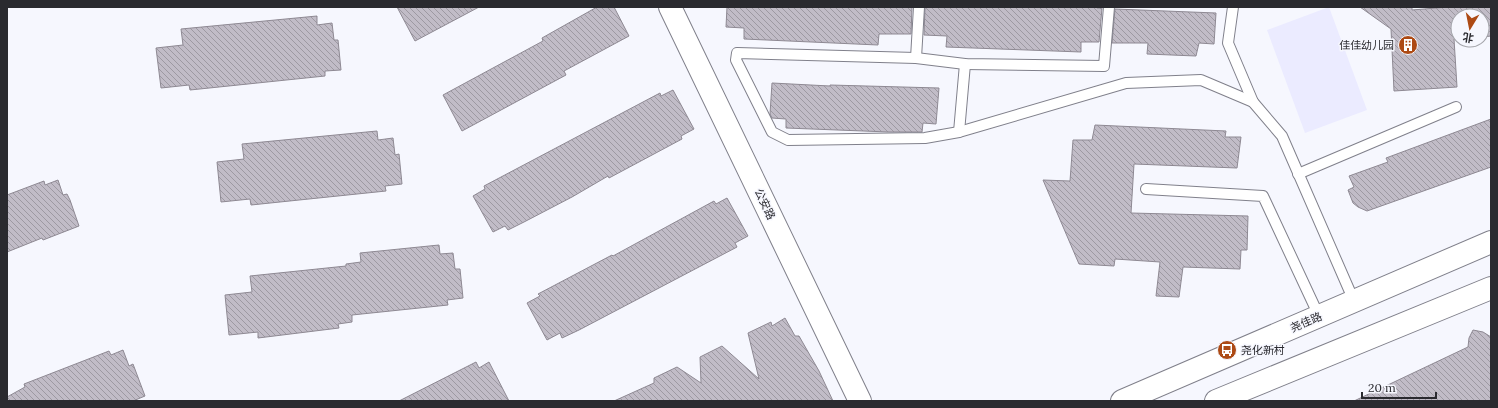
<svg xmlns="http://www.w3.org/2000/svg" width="1498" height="408" viewBox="0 0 1498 408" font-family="Lora,'Noto Sans SC',serif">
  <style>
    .built { fill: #ebebff }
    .building { fill: url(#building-back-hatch); stroke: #8e8993 }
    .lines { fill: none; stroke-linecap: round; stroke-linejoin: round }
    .service-casing { stroke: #80808b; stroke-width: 12 }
    .tertiary-casing { stroke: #80808b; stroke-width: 24 }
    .secondary-casing { stroke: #80808b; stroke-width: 24 }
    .service { stroke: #fff; stroke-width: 10 }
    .tertiary { stroke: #fff; stroke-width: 22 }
    .secondary { stroke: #fff; stroke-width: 22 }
    .labels { text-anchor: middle; stroke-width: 3; stroke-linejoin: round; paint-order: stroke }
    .poi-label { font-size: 11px; fill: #2a2a2f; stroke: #f6f7fe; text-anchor: end }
    .street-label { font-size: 11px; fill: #2a2a2f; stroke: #f6f7fe }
  </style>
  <defs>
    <pattern id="building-back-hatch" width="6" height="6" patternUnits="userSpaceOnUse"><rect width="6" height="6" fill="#c1bcc7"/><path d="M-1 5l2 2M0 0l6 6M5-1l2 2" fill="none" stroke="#9d99a2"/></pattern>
  </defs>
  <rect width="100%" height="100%" fill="#f6f7fe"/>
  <path class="built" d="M1329,7L1367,110L1305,133L1267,30Z"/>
  <g class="building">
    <path d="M397,7H479L415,41Z"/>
    <path d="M597,7H614L629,36L564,71L566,75L462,131L443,95L543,41L542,38Z"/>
    <path d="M727,7H912L911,34H879L878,45L744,39V28L726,27Z"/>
    <path d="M925,7H1097V8H1102L1099,42H1081V52L946,47L947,36L924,35Z"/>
    <path d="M1360,7H1412V10L1448,7H1491V36L1482,37V16H1458V38L1454,39L1457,87L1394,91L1391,29Z"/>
    <path d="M1115,9L1216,13L1214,44L1199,43L1196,56L1147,54L1148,43H1112Z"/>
    <path d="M317,16V25L332,23L334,40H338L341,70L325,71V76L190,90L189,85L161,88L156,48L183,45L181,29Z"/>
    <path d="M772,83L830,86V85L939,88L936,124L923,123L922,132H889L786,128V119L772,118L770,114Z"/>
    <path d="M673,90L694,129L681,136L682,139L609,178L608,176L572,197L524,222L508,230L505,226L493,232L473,196L485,189L484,186L660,93L661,96Z"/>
    <path d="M1491,119V167L1367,211L1358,207L1353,203L1348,190L1354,187L1349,176L1388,162L1386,158Z"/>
    <path d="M1095,125L1226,131L1225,137H1241L1237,168L1134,164L1131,213L1248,216L1247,250H1241L1240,269L1183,267L1179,297L1156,296L1160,262L1115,259L1114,266L1079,264L1043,180L1070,181L1073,140H1092Z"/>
    <path d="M377,131L378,140L393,138L395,155L399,154L402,184L385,186L386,191L251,205L250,199L221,202L217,162L244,159L242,144Z"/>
    <path d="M58,180L63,195L67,194L70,200L79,226L43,240L42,238L7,252V195L44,181L45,185Z"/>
    <path d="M727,198L748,236L735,243L737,247L579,330L562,338L560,333L547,340L527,303L540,296L538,294L612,255L613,256L714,201L716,204Z"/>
    <path d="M439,245L440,254L453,253L455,269H460L463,298L447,300L448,305L352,315V322L338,324L339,328L258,338V332L229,335L225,295L252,292L250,276L346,266V264L361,262L360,253Z"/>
    <path d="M785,318L795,336H799L819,371L833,401H614L654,383V378L677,367L701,383L700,357L722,346L759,379L748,333L771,322L772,326Z"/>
    <path d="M1473,330L1483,332L1491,337V401H1354L1468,347L1469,338Z"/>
    <path d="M123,350L129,366L133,364L145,396L133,401H7V397L25,387L24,384L109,351L111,355Z"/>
    <path d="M476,362L479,368L489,362L509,401H399Z"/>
  </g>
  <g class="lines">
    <g class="service-casing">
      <g id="service">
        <path d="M1109,7L1104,66L965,64L916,58L737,53L736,60L772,132L788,140L925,138L959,132L1126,83L1201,80L1253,102L1282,136L1354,301"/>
        <path d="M1233,7L1228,43L1253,102"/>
        <path d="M916,58L919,7"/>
        <path d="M959,132L965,64"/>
        <path d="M1298,174L1456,107"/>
        <path d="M1146,189L1263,196L1319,316"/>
      </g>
    </g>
    <g class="tertiary-casing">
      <path id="tertiary" d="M670,7L860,401"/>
    </g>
    <g class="secondary-casing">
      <g id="secondary">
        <path d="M1122,401L1491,242"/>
        <path d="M1216,401L1491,288"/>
      </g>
    </g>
    <use href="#service" class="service"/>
    <use href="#tertiary" class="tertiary"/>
    <use href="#secondary" class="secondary"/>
  </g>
  <defs>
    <g id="building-disc" transform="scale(1)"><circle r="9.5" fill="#ad4a14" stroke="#f6f7fe"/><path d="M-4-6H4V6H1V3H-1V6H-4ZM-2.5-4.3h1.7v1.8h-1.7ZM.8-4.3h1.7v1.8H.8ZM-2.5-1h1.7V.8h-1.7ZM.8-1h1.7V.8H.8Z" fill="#fff"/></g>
    <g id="bus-disc" transform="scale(1)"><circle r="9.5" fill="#ad4a14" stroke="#f6f7fe"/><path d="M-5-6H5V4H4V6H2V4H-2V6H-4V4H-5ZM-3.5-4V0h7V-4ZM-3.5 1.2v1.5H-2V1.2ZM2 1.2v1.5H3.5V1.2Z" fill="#fff"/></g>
  </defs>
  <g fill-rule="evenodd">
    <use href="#building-disc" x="1408" y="45"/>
    <use href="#bus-disc" x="1227" y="350"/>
  </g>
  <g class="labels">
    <g class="poi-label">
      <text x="1394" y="49">佳佳幼儿园</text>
      <text x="1241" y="354" text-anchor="start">尧化新村</text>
    </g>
    <g class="street-label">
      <text transform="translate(765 204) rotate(64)" y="4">公安路</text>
      <text transform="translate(1306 322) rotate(-23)" y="4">尧佳路</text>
    </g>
  </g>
  <rect width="1498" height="408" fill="none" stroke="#2a2a2f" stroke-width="16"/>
  <g transform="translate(1470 28) rotate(190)"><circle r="19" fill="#f6f7fe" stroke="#a4a5ab"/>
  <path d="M0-3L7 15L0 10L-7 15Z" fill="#ad4a14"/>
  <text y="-6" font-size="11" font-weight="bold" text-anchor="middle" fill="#2a2a2f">北</text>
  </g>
  <path d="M1362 392v6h74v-6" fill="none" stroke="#2a2a2f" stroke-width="2"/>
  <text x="1368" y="392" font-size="12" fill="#2a2a2f" stroke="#f6f7fe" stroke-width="3" paint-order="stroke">20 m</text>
</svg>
